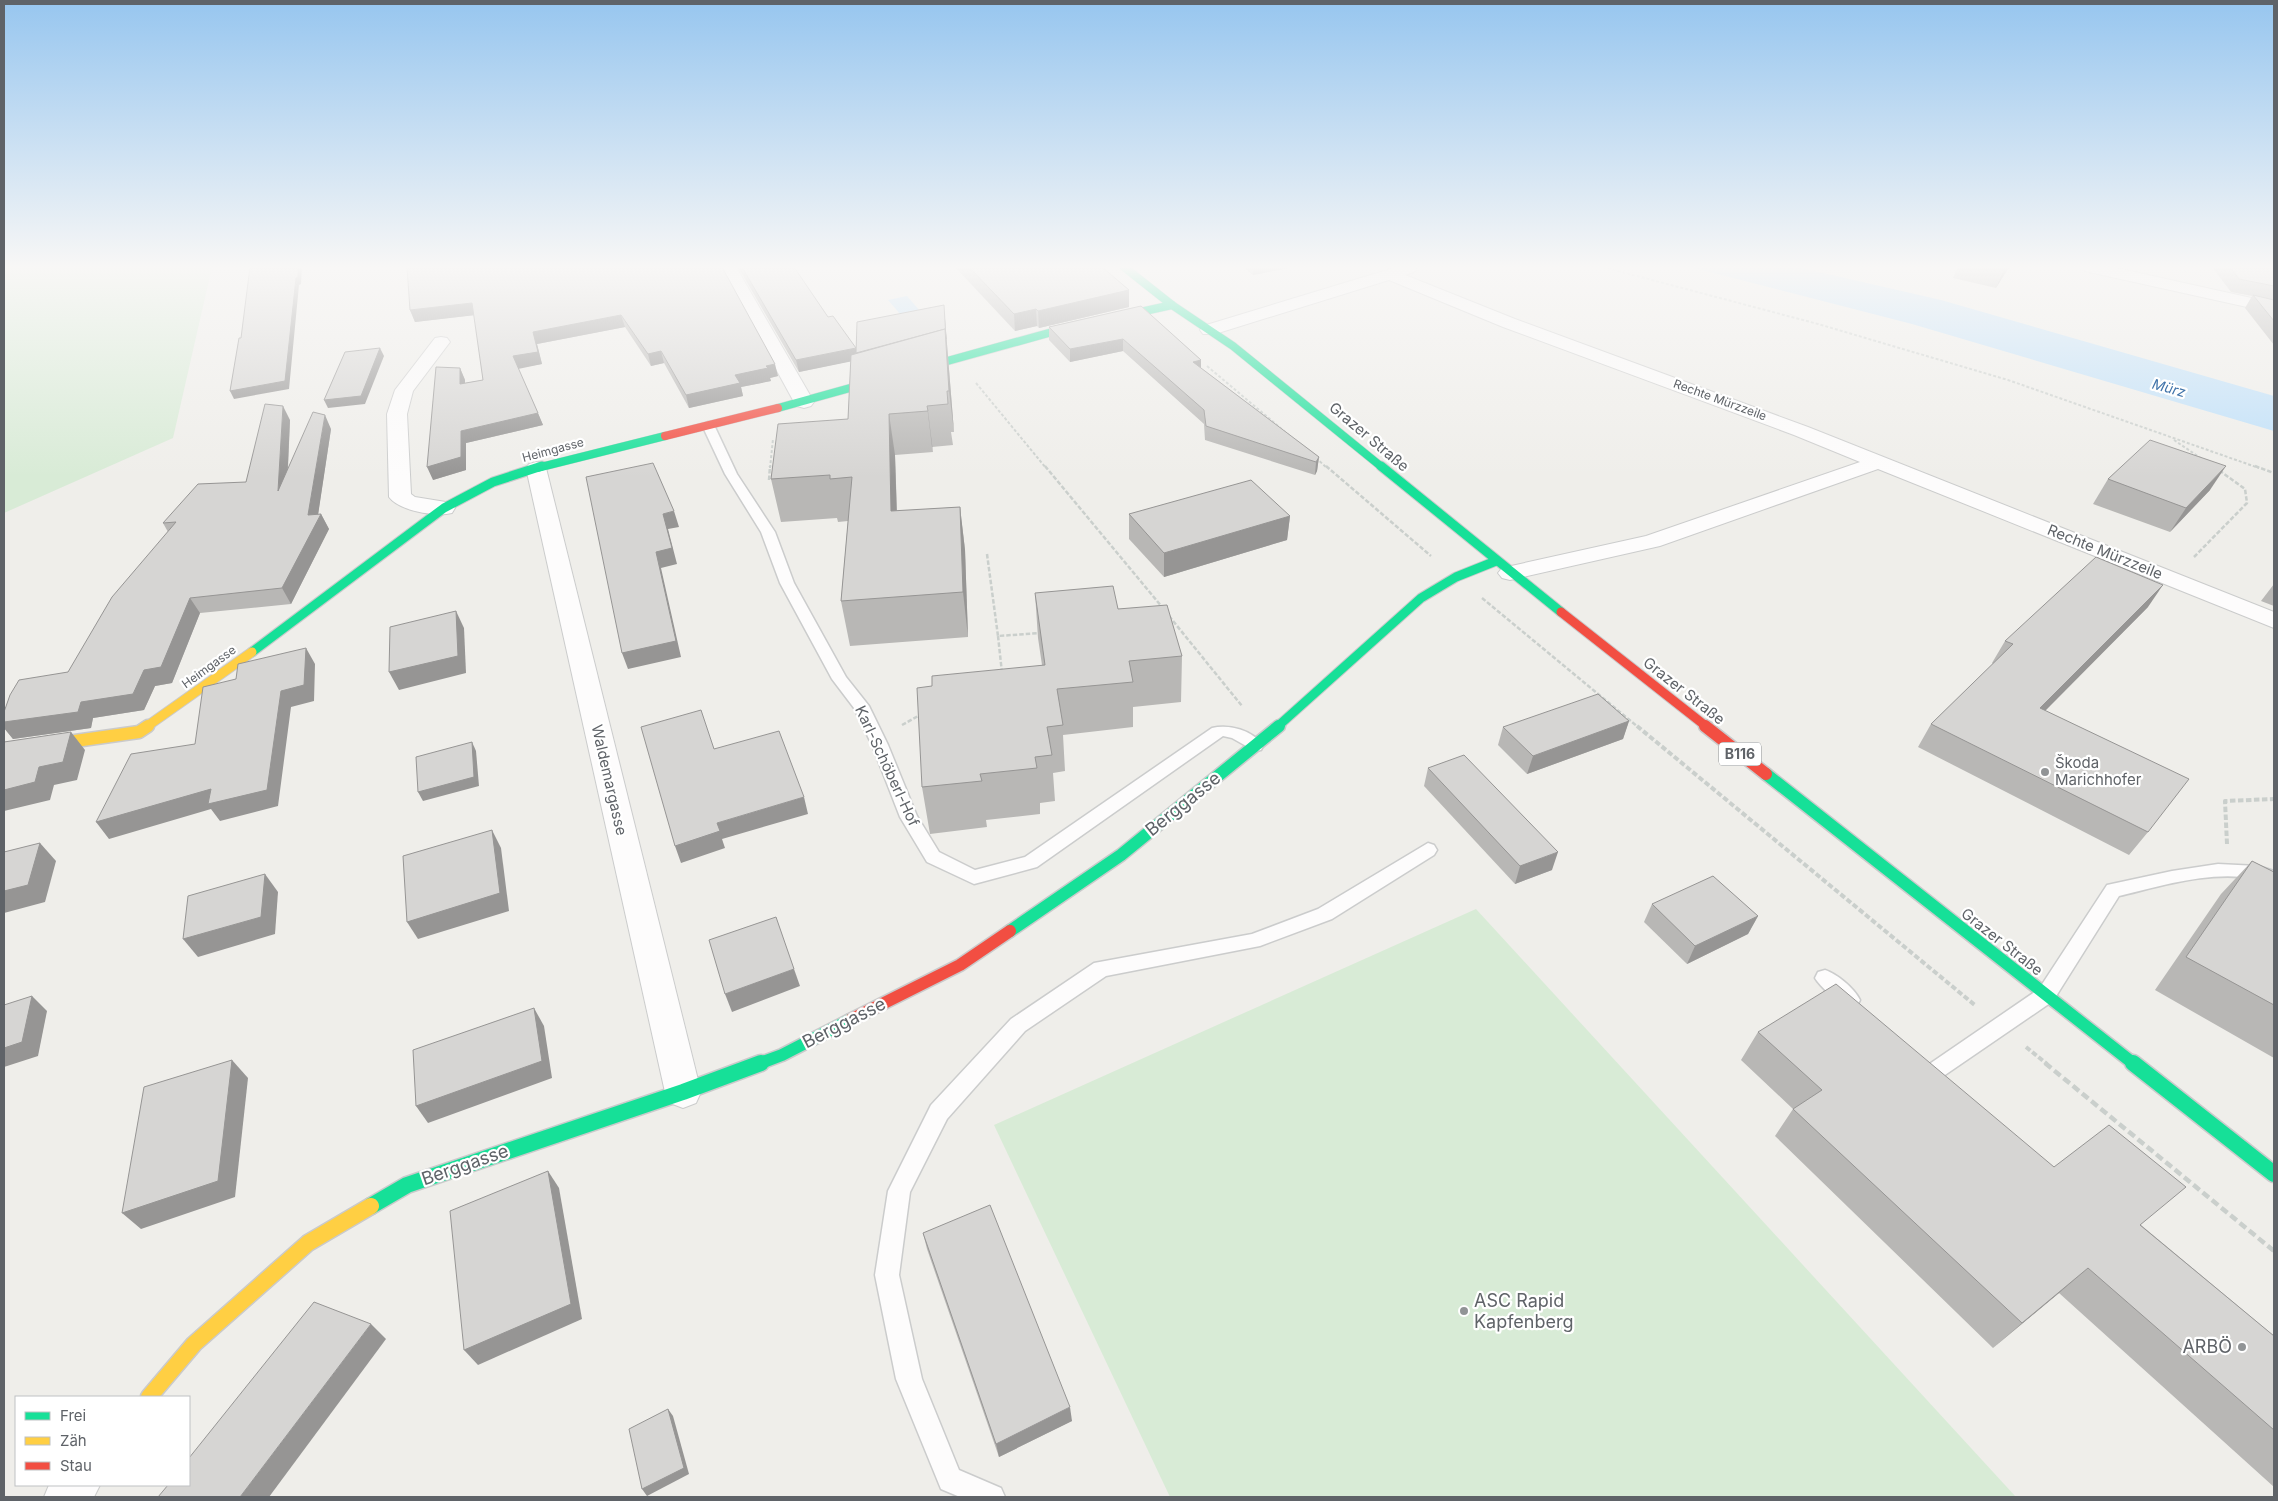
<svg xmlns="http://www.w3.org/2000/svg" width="2278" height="1501" viewBox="0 0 2278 1501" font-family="Inter,sans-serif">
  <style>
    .green { fill: #d8ebd6 }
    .water { fill: #bfe0f9 }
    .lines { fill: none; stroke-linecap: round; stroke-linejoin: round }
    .lane-casing { stroke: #cbcccc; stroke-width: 3 }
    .street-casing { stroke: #cbcccc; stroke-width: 2 }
    .fast-far3-casing { stroke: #cacacb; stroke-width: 9 }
    .fast-far2-casing { stroke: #cacacb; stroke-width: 11 }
    .fast-far1-casing { stroke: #cacacb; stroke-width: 15 }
    .fast-casing { stroke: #cacacb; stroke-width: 19 }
    .slow-far2-casing { stroke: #cacacb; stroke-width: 11 }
    .slow-far1-casing { stroke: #cacacb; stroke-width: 15 }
    .slow-casing { stroke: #cacacb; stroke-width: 19 }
    .jam-far2-casing { stroke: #cacacb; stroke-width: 9 }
    .jam-far1-casing { stroke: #cacacb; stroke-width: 11 }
    .jam-casing { stroke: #cacacb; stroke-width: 15 }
    .path-far3 { stroke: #cacfcc; stroke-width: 2; stroke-dasharray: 3 2; stroke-linecap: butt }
    .path-far2 { stroke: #cacfcc; stroke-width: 2.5; stroke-dasharray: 4.5 2; stroke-linecap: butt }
    .path-far1 { stroke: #cacfcc; stroke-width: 4; stroke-dasharray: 5.5 2.5; stroke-linecap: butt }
    .path { stroke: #cacfcc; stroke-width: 4.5; stroke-dasharray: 8 4; stroke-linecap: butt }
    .lane { fill: #fdfcfc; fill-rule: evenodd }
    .street { fill: #fdfcfc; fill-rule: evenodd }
    .fast-far3 { stroke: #16e098; stroke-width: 8 }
    .fast-far2 { stroke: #16e098; stroke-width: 9 }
    .fast-far1 { stroke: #16e098; stroke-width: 12 }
    .fast { stroke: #16e098; stroke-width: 16 }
    .slow-far2 { stroke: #ffcf43; stroke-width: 9 }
    .slow-far1 { stroke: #ffcf43; stroke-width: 12 }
    .slow { stroke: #ffcf43; stroke-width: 16 }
    .jam-far2 { stroke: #f24e42; stroke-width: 8 }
    .jam-far1 { stroke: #f24e42; stroke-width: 9 }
    .jam { stroke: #f24e42; stroke-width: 12 }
    .rail { stroke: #e4e4e4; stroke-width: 2.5; stroke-dasharray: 0.5 4.5; stroke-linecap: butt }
    .wall { fill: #b8b7b5 }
    .shaded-wall { fill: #969594 }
    .building { fill: #d6d5d3; stroke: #969594 }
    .poi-dot { fill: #919496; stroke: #fff; stroke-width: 2 }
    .labels { text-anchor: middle; stroke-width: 4.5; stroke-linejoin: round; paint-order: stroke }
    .far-street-label { font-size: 12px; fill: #5f6368; stroke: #fff }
    .far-water-label { font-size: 14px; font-style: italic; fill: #4174aa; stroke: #fff }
    .shield { fill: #fff; stroke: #8f9295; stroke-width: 1 }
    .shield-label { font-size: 14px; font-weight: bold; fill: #5f6368 }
    .street-label { font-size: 15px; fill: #5f6368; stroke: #fff }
    .poi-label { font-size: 15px; fill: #5f6368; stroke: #fff; text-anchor: start }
    .near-street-label { font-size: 18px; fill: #5f6368; stroke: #fff }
    .near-poi-label { font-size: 18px; fill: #5f6368; stroke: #fff; text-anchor: start }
  </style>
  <rect width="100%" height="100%" fill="#efeeea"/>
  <g class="green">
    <path d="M4,267H212L173,438L4,513Z"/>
    <path d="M1476,909L2016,1497H1170L994,1125Z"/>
  </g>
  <g class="water">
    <path d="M1690,267H1797L1941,300L2274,396V431L1912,324Z"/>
    <path d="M907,296L920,311L901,315L888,300Z"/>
  </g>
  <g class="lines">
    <g class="lane-casing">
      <g id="lane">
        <path d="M708,422L714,425L737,474L775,532L794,583L846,677L869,706L888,745L917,816L939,852L975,870L1025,857L1212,728C1229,724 1253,730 1263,746L1261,750L1255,751L1232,738L1223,736L1037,867L974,884L927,862L900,817L872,745L854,708L832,679L780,583L761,532L725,474L702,425Z"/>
        <path d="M1428,843L1434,845L1437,850L1434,855L1332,919L1260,946L1106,976L1025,1031L947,1119L910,1192L899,1275L922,1379L959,1470L1001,1488L1005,1497H960L941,1489L896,1379L875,1275L888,1191L931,1105L1011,1019L1094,963L1252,934L1318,909Z"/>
        <path d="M2218,864L2258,866L2274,871V885C2268,883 2262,880 2256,879C2211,870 2162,886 2119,896L2053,1001L1942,1077L1935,1080L1928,1077L1925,1071L1928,1065L2039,989L2107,885L2172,871Z"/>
        <path d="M1825,970C1837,974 1854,988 1860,1000L1857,1006C1855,1006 1851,1008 1849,1008C1841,1007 1819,985 1815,978L1818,972Z"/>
      </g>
    </g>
    <g class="street-casing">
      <g id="street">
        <path d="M720,267H736L814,402L811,406L804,408L797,406L794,402Z"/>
        <path d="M1397,267H1415L1416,269L1414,272L1405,275L1515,319L1808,427L2274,612V628L1878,469L1660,546L1510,580L1502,578L1498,573L1502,568L1646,536L1860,462L1794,435L1503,327L1389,280L1215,334H1203L1200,330L1203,326Z"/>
        <path d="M2081,267H2112L2274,303V313L2089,272L2083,270Z"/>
        <path d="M441,337L447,338L450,342L413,391L407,414L411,494L415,497L452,503L455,508L452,513C436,517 399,511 389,497L387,414L395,390L435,338Z"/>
        <path d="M536,462L543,464L546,468L701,1092L696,1103L683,1108L670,1103L665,1092L526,468L529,464Z"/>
        <path d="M49,1485H100L94,1497H44Z"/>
      </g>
    </g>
    <g class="fast-far3-casing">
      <g id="fast-far3">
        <path d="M1124,267L1172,305L1233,346L1383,468"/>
        <path d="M778,408L1063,329L1172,305"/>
        <path d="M537,468L665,436"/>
      </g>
    </g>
    <g class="fast-far2-casing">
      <g id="fast-far2">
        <path d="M1381,466L1561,612"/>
        <path d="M252,652L444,508L493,482L542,466"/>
        <path d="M1277,727L1421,598L1456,577L1496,561"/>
      </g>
    </g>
    <g class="fast-far1-casing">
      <g id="fast-far1">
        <path d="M1766,774L2134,1064"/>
        <path d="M1010,931L1121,855L1279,726"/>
        <path d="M758,1064L782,1055L850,1020"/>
      </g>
    </g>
    <g class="fast-casing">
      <g id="fast">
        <path d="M2133,1063L2274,1174"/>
        <path d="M371,1206L407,1185L683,1092L761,1063"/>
      </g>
    </g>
    <g class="slow-far2-casing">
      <path id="slow-far2" d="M146,727L252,652"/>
    </g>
    <g class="slow-far1-casing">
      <path id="slow-far1" d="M4,751L139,732L148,726"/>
    </g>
    <g class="slow-casing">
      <path id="slow" d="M149,1397L194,1344L308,1243L371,1206"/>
    </g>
    <g class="jam-far2-casing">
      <path id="jam-far2" d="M665,436L778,408"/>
    </g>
    <g class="jam-far1-casing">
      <path id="jam-far1" d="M1561,612L1707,727"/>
    </g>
    <g class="jam-casing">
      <g id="jam">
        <path d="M1705,726L1766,774"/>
        <path d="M850,1020L960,965L1010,931"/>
      </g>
    </g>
    <g class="path-far3">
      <path d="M1603,267L1818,324L2008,380L2259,468"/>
      <path d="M1207,366L1290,436"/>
      <path d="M976,383L1046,468"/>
      <path d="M2174,440L2202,459"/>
      <path d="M1316,458L1327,468"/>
      <path d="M770,468L773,439"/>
    </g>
    <g class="path-far2">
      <path d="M1045,466L1162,607"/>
      <path d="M1326,466L1431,556"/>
      <path d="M2255,466L2274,473"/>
      <path d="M769,480L770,466"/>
      <path d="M987,554L998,636L1041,633"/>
      <path d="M2194,557L2247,503L2245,489L2220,471"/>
      <path d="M1482,598L1638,727"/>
      <path d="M1169,616L1242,706"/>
      <path d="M998,636L1002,673"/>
      <path d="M902,725L920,715"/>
    </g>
    <g class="path-far1">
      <path d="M1637,726L1976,1006"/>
      <path d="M2227,844L2225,801L2274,799"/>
      <path d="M2026,1047L2047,1064"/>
    </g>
    <path class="path" d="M2045,1063L2274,1251"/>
    <use href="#lane" class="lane"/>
    <use href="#street" class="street"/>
    <use href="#fast-far3" class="fast-far3"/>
    <use href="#fast-far2" class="fast-far2"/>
    <use href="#fast-far1" class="fast-far1"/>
    <use href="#fast" class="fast"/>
    <use href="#slow-far2" class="slow-far2"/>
    <use href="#slow-far1" class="slow-far1"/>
    <use href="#slow" class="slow"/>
    <use href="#jam-far2" class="jam-far2"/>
    <use href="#jam-far1" class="jam-far1"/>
    <use href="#jam" class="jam"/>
    <path class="rail" d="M2161,267L2235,282"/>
  </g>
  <g class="wall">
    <path d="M722,267L778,376L770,378L771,381L741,387L743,396L689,408L664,363L651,366L625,327L537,344L542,364L518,368L543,425L466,443V470L433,480L460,368L465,380V383L483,380L474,315L415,322L410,310Z"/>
    <path d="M738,267H794L828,317L856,351L945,319L954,432H951L953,445L932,447L933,452L895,455L897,511L960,507L965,550L968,637L850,646L841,601L848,521L838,522L837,518L781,522L771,479L848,419L851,361L799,372Z"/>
    <path d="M955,267H1102L1129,290V307L1039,328L1037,326L1015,331Z"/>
    <path d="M1243,267H1293L1253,275Z"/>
    <path d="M1958,267H2009L1996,288L1953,278Z"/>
    <path d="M2212,267H2274V345L2245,308L2252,296L2231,292Z"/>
    <path d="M1141,306L1201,360V368L1319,457L1317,471L1315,475L1205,440L1204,424L1123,351L1070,362L1049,340V327Z"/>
    <path d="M290,420L288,469L331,429L318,514H321L329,529L291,604L200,613L172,683L155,686L144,710L93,718L91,728L13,739L4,728V712L68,672L168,532L163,523L246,482Z"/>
    <path d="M2108,479L2210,490L2170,532L2093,504Z"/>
    <path d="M1129,514L1290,516L1287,540L1164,577L1129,539Z"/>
    <path d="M2274,584V606L2261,601Z"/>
    <path d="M1035,593L1118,609L1182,656L1181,702L1133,707V727L1063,735L1065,771L1053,773L1055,801L1040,803V814L986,820L987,827L930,834L922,787L932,686L1042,665L1038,638Z"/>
    <path d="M2148,607L2045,711L2148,832L2129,855L1918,747L1931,724L1993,664L1992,663L2005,641Z"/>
    <path d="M1629,721L1623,739L1527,774L1498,745L1503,727Z"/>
    <path d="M1428,768L1552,870L1515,884L1424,786Z"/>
    <path d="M2252,861L2274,872V1058L2155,990L2221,894Z"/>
    <path d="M1652,904L1758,916L1748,934L1687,964L1644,922Z"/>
    <path d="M1758,1032L2054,1167L2141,1225L2274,1336V1487L2059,1293L1993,1348L1775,1136L1793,1109L1741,1060Z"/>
    <path d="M923,1233L1072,1421L999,1457L927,1249Z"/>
  </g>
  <g class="shaded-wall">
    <path d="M298,267H302L301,284L299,285L289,389L234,399L230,391L296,278Z"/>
    <path d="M1254,267H1293L1253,275Z"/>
    <path d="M2005,267H2009L1996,288Z"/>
    <path d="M1129,290V307L1039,328L1038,311Z"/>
    <path d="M472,303L476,315L415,322L410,310Z"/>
    <path d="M944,305L945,319L954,432L949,391L945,329Z"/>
    <path d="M1036,309L1037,326L1015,331L1014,314Z"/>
    <path d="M621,315L625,327L537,344L542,364L518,369L513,356L533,332Z"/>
    <path d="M1123,339V351L1070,362V349Z"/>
    <path d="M380,348L384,356L365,404L328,408L324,400Z"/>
    <path d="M856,348L858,360L799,372L796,360Z"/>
    <path d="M661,351L664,363L651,366L648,354Z"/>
    <path d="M1201,360V374L1193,362Z"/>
    <path d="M775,364L778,376L770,378L771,381L741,387L743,396L689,408L686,395L735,375L766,366Z"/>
    <path d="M460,368L465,380V397L460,384Z"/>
    <path d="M283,406L290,420L286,505L278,491Z"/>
    <path d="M927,406L932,447L933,452L928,411Z"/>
    <path d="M538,413L543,425L466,443V470L433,480L427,467L461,431Z"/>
    <path d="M889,414L895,455L898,555L891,511Z"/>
    <path d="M325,415L331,429L317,522L321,514L329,529L291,604L282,588L308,515Z"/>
    <path d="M1319,457L1317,471L1315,475L1316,462Z"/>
    <path d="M2226,466L2210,490L2170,532L2186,508Z"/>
    <path d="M960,507L965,550L968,637L963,592Z"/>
    <path d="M674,511L679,527L668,529L677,564L661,568L681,657L628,669L622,653L656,552L663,514Z"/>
    <path d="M1290,516L1287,540L1164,577V553Z"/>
    <path d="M2163,585L2148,607L2025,731L2040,708Z"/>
    <path d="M190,598L200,613L172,683L155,686L144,710L93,718L91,728L13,739L4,728V722L81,702L144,670Z"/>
    <path d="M456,611L464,628L466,673L399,690L389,672Z"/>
    <path d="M306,648L315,664L314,701L291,707L278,806L220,821L211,809L109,839L96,822L281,691Z"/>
    <path d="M1629,721L1623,739L1527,774L1533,756Z"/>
    <path d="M71,732L85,750L77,780L54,785L50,800L4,811V790L39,767Z"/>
    <path d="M472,742L476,751L479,786L423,801L418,792Z"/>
    <path d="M804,797L808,814L722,839L725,848L681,863L675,846L717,823Z"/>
    <path d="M492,830L501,848L509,911L418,939L407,922Z"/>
    <path d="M40,843L56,861L45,902L4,913V891Z"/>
    <path d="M1558,852L1552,870L1515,884L1520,866Z"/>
    <path d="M265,874L278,892L275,934L198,957L183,939Z"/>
    <path d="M1758,916L1748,934L1687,964L1695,946Z"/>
    <path d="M794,969L800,986L732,1012L725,994Z"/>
    <path d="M32,996L47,1011L38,1056L4,1067V1048Z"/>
    <path d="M534,1008L544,1026L552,1078L428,1123L416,1106Z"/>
    <path d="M232,1060L248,1078L235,1197L141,1229L122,1213Z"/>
    <path d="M548,1171L559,1188L582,1319L478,1365L464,1350Z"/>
    <path d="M2088,1268L2059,1293L1993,1348L2022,1323Z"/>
    <path d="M371,1324L386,1339L269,1497H240Z"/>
    <path d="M1070,1407L1072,1421L999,1457L996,1444Z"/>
    <path d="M668,1409L673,1416L689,1474L647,1496L642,1489Z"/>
  </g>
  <g class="building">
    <path d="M250,267H298V277L296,278L285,381L230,391L239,338H241Z"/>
    <path d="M407,267H722L775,364L766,366L768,368L735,375L740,383L686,395L661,351L648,354L621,315L533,332L538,352L513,356L538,413L461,431V457L427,467L436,367L460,368V384L483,380L472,303L410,310Z"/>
    <path d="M742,267H794L828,317L833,316L856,348L796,360Z"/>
    <path d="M969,267H1102L1129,290L1038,311L1036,309L1014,314Z"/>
    <path d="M2230,267H2272L2274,268V286L2239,279Z"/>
    <path d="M2253,295L2274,300V321Z"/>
    <path d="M944,305L946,339L945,329L856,353L857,322Z"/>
    <path d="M1141,306L1201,360L1193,362L1319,457L1316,462L1206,426L1204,410L1123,339L1070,349L1049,327Z"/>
    <path d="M945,329L949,391H947L948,404L927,406L928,411L889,414L891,511L960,507L963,592L841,601L852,477L830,479V475L771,479L778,424L848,419L851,355Z"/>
    <path d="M380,348L361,396L324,400L345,352Z"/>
    <path d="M265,404L283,406L278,491L313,412L325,415L308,515L321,514L282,588L190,598L161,667L144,670L133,694L81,702L78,712L4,722V712L10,695L19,680L68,672L112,597L176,522L163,523L198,484L246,482Z"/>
    <path d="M2150,440L2226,466L2186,508L2108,479Z"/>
    <path d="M653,463L674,511L663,514L672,548L656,552L676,641L622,653L586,477Z"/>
    <path d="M1251,480L1290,516L1164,553L1129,514Z"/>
    <path d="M2096,557L2163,585L2040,708L2189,779L2148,832L1931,724L2013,644L2005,641Z"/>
    <path d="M1113,586L1118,609L1167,605L1182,656L1129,661L1133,682L1057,689L1063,725L1047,727L1052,755L1035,757L1037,768L980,774L982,781L922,787L917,688L932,686V676L1045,665L1035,593Z"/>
    <path d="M456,611L458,656L389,672L390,627Z"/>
    <path d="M306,648L304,685L281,691L267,790L208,804L211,789L96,822L131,754L195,744L203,687L236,679L238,664Z"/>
    <path d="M1598,694L1629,721L1533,756L1503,727Z"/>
    <path d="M701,710L714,749L779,731L804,797L717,823L720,831L675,846L641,727Z"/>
    <path d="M71,732L63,762L39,767L35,782L4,790V742Z"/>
    <path d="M472,742L474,777L418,792L416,757Z"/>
    <path d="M1464,755L1558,852L1520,866L1428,768Z"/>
    <path d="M492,830L500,893L407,922L403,856Z"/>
    <path d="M40,843L28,885L4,891V852Z"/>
    <path d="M2252,861L2274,872V1005L2186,957Z"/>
    <path d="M265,874L261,917L183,939L188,896Z"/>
    <path d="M1713,876L1758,916L1695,946L1652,904Z"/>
    <path d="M776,917L794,969L725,994L709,940Z"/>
    <path d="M1836,984L2054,1167L2109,1125L2186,1187L2140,1225L2274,1336V1430L2088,1268L2022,1323L1793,1109L1822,1090L1758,1032Z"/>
    <path d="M32,996L22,1042L4,1048V1005Z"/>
    <path d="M534,1008L542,1061L416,1106L413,1050Z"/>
    <path d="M232,1060L218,1181L122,1213L144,1087Z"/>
    <path d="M548,1171L571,1304L464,1350L450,1211Z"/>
    <path d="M990,1205L1070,1407L996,1444L923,1233Z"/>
    <path d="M314,1302L371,1324L240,1497H158L168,1485H189V1458Z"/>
    <path d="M668,1409L684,1468L642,1489L629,1429Z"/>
  </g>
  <linearGradient id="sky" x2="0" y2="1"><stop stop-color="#97c6ef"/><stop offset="0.56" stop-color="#f8f7f6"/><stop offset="1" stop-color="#f8f7f6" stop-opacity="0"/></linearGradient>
  <rect width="2278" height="477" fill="url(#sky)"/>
  <g class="poi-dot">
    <circle cx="2045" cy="772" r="5"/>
    <circle cx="1464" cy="1311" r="5"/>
    <circle cx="2242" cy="1347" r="5"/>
  </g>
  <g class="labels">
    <g class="far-street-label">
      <text transform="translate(1720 400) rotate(20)" y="4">Rechte Mürzzeile</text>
      <text transform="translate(553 450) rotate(-15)" y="4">Heimgasse</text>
      <text transform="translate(209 667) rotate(-36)" y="4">Heimgasse</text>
    </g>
    <g class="far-water-label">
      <text transform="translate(2169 388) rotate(16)" y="5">Mürz</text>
    </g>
    <rect class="shield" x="1719" y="742.5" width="42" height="23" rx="4"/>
    <g class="shield-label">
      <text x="1740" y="759">B116</text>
    </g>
    <g class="street-label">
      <text transform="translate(1369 437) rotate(40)" y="5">Grazer Straße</text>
      <text transform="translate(2105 552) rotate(22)" y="5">Rechte Mürzzeile</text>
      <text transform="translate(1684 691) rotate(38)" y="5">Grazer Straße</text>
      <text transform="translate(887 766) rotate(65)" y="5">Karl-Schöberl-Hof</text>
      <text transform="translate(609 780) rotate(77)" y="5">Waldemargasse</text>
      <text transform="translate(2002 942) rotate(38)" y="5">Grazer Straße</text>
    </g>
    <g class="poi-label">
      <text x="2055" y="768">Škoda<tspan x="2055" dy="17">Marichhofer</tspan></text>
    </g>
    <g class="near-street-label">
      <text transform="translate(1183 804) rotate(-39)" y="6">Berggasse</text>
      <text transform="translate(844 1023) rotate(-27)" y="6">Berggasse</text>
      <text transform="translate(465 1165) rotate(-19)" y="6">Berggasse</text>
    </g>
    <g class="near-poi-label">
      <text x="1474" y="1307">ASC Rapid<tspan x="1474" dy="21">Kapfenberg</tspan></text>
      <text x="2232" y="1353" text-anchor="end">ARBÖ</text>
    </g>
  </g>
  <rect width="2278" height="1501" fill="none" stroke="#5f6368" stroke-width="10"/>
  <rect x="15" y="1396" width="175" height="90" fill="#ffffff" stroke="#bfc1c3"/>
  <rect x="25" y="1412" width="25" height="8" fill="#16e098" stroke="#bfc1c3"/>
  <text x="60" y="1421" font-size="15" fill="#5f6368">Frei</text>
  <rect x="25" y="1437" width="25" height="8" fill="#ffcf43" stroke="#bfc1c3"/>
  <text x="60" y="1446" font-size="15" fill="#5f6368">Zäh</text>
  <rect x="25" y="1462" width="25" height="8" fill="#f24e42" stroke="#bfc1c3"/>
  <text x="60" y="1471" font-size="15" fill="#5f6368">Stau</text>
</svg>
